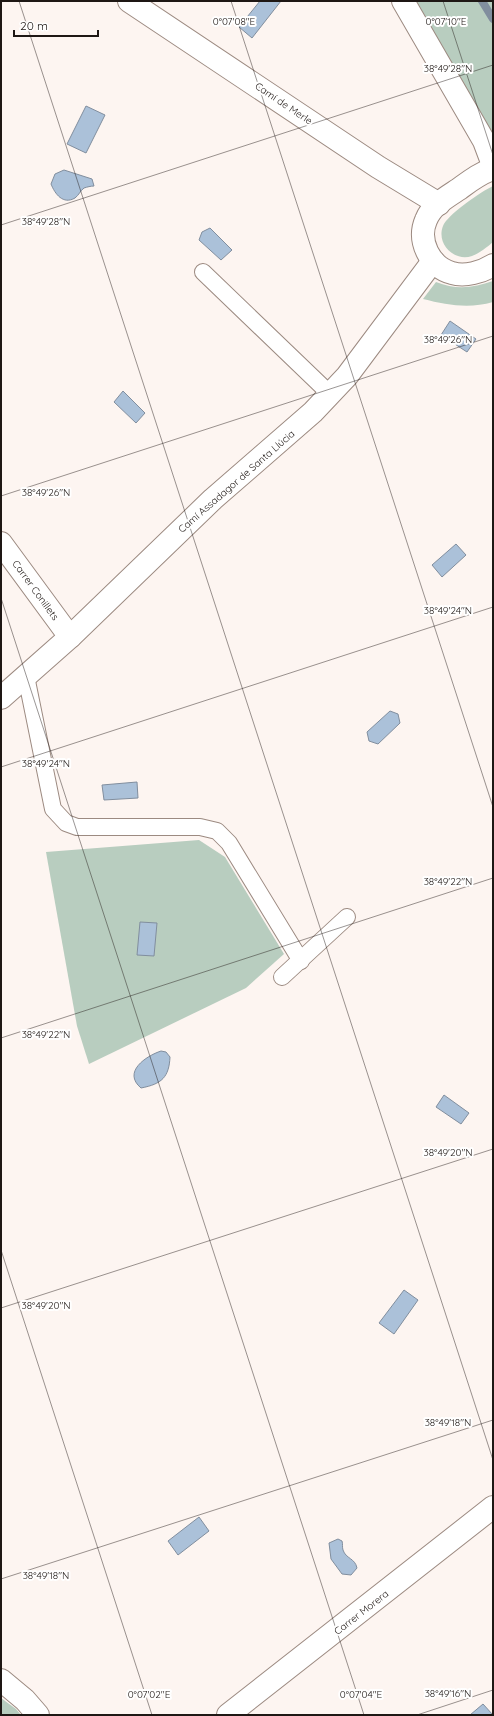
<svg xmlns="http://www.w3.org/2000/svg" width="494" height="1716" viewBox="0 0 494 1716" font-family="Quicksand,sans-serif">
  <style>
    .green { fill: #b8cdbf }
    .water { fill: #abc1d9; stroke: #818e9e }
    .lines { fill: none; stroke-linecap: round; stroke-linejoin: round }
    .stream { stroke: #818e9e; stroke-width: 8 }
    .lane-casing { stroke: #9c8a81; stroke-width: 18 }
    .street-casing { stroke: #9c8a81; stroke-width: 24 }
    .lane { stroke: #fff; stroke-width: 16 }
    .street { stroke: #fff; stroke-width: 22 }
    .ticks { fill: none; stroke: #1e1714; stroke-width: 1; stroke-opacity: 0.45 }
    .labels { text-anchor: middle; stroke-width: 4; stroke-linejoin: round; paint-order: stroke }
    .street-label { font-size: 10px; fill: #1e1714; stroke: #fff }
    .ticks-label { font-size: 10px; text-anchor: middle; fill: #1e1714; stroke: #fff; stroke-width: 4; stroke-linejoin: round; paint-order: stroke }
  </style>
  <rect width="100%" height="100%" fill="#fdf5f1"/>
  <g class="green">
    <path d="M414,1H493V134L481,119Z"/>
    <path d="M493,186V242C487,247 480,253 472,256C454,262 436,244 443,226C447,215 482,191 493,186Z"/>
    <path d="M493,281V302C469,309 447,305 423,299L436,282C456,290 473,288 493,281Z"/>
    <path d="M199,840L225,857L284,954L246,988L89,1064L77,1026L46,852Z"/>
    <path d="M1,1698L16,1709L21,1715H1Z"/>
  </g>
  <g class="water">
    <path d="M260,1H281L252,38L239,27Z"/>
    <path d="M86,106L105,115L86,153L67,144Z"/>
    <path d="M64,170L92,179L94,186C91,186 87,187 84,188C80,191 79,195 75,198C63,205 55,194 51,184L55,174Z"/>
    <path d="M210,228L232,250L221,260L199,240L202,232Z"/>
    <path d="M450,321L476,339L467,352L441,335Z"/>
    <path d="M123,391L145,413L136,423L114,402Z"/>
    <path d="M456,544L466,555L442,577L432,565Z"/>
    <path d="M390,711L398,714L400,723L378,744L369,741L367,732Z"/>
    <path d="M137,782L138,798L104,800L102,785Z"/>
    <path d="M140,922L157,923L154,956L137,955Z"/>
    <path d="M161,1051L166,1052L170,1057C169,1077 162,1084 141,1088C122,1072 146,1056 161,1051Z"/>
    <path d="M444,1095L469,1113L461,1124L436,1107Z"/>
    <path d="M404,1290L418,1300L394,1334L379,1323Z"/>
    <path d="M199,1517L209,1531L178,1555L168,1541Z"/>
    <path d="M338,1539L342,1541C343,1544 342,1547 343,1550C346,1559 355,1558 357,1568L351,1575L342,1574L331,1559L329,1543Z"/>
    <path d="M483,1704L493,1715H470Z"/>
  </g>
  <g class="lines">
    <path class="stream" d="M482,1L493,19"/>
    <g class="lane-casing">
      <g id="lane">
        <path d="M203,272L330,394"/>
        <path d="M26,676L53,809L66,823L77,827H200L217,831L229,843L301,961"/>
        <path d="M282,977L347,917"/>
      </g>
    </g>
    <g class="street-casing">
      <g id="street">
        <path d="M129,1L378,167L439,204"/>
        <path d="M403,1L484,141L493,165"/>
        <path d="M493,169C480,173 470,181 459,189C447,197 432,205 426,220C417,241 430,267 452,273C465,277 482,272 493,265"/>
        <path d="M1,543L70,637"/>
        <path d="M1,698L70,637L213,499L313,412L347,376L433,261"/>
        <path d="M1,1680L25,1700L38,1715"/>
        <path d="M228,1715L493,1507"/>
      </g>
    </g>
    <use href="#lane" class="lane"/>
    <use href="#street" class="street"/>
  </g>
  <path class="ticks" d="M19,1L493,1460M231,1L493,807M443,1L493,155M1,225L493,65M1,496L493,336M1,598L364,1715M1,767L493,607M1,1038L493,878M1,1250L152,1715M1,1308L493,1149M1,1579L493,1420M417,1715L493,1690"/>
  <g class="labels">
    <g class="street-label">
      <text transform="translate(284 103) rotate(34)" y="4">Camí de Merle</text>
      <text transform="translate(236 481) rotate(-41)" y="4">Camí Assadagor de Santa Llúcia</text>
      <text transform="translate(36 590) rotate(54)" y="4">Carrer Conillets</text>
      <text transform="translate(361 1612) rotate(-38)" y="4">Carrer Morera</text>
    </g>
  </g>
  <g class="ticks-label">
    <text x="234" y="25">0°07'08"E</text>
    <text x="446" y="25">0°07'10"E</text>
    <text x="448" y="72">38°49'28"N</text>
    <text x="46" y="225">38°49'28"N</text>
    <text x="448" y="343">38°49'26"N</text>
    <text x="46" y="496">38°49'26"N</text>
    <text x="448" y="614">38°49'24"N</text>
    <text x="46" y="767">38°49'24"N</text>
    <text x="448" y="885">38°49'22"N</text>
    <text x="46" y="1038">38°49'22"N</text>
    <text x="448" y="1156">38°49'20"N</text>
    <text x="46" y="1309">38°49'20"N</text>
    <text x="448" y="1426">38°49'18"N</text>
    <text x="46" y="1579">38°49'18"N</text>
    <text x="448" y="1697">38°49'16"N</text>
    <text x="149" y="1698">0°07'02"E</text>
    <text x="361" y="1698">0°07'04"E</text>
  </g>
  <rect width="494" height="1716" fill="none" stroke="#1e1714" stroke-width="4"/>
  <path d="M14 30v6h84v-6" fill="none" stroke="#1e1714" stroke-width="2"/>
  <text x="20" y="30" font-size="12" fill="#1e1714" stroke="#ffffff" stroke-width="3" paint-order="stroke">20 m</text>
</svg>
